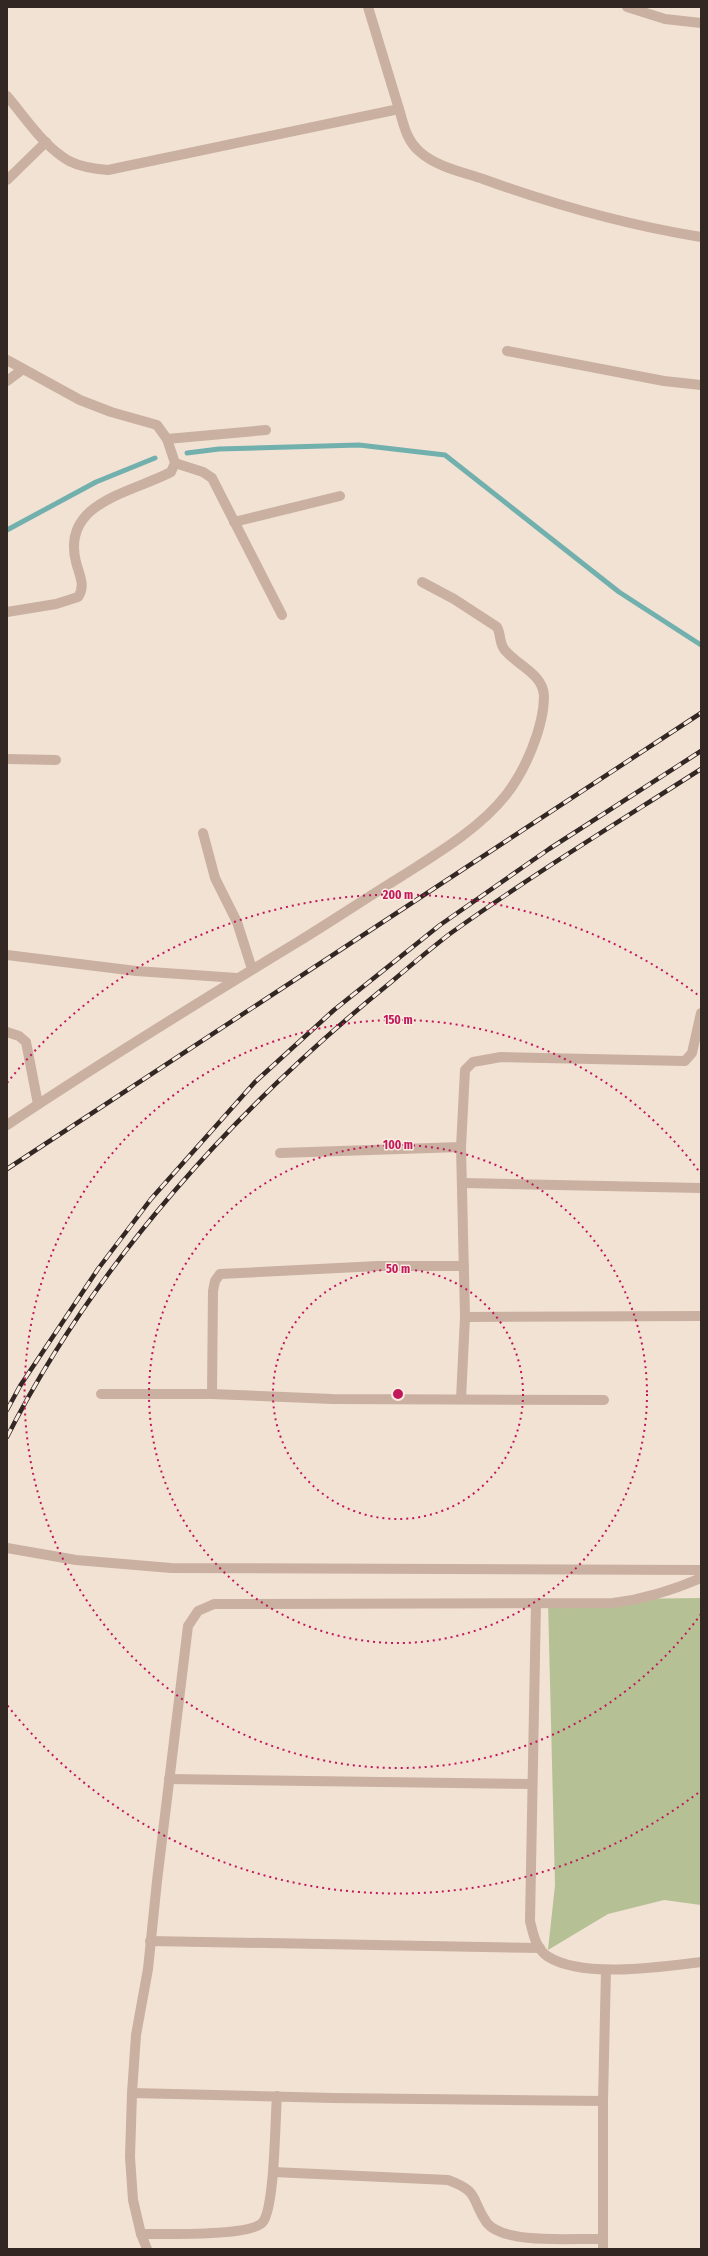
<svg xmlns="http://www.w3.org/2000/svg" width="708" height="2256" viewBox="0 0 708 2256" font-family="'Fira Sans Condensed',sans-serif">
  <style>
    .green { fill: #b5c194 }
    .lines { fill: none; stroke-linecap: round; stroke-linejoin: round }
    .stream { stroke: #72b0ae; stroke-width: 5 }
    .minor { stroke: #cab0a0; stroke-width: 10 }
    .tertiary { stroke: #cab0a0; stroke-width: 10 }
    .rail-casing { stroke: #332724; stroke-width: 4.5 }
    .rail { stroke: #faece0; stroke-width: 3; stroke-dasharray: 9; stroke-linecap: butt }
    .ring { fill: none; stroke: #c2185b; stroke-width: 2; stroke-dasharray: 2 4 }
    .centre { fill: #c2185b; stroke: #faece0; stroke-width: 2 }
    .ring-label { font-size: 12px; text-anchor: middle; font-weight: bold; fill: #c2185b; stroke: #faece0; stroke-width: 3; stroke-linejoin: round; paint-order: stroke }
  </style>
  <rect width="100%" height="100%" fill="#f2e2d4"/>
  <path class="green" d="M700,1598L701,1905L664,1900L608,1914L548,1950L555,1885L548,1600Z"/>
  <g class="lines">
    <g class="stream">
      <path d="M187,453L219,449L359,445L445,455L619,592L701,645"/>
      <path d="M7,530L96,482L155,458"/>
    </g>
    <g class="minor">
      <path d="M627,7L665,19L701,23"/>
      <path d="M7,96C25,117 44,147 69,161C81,167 95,169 108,170L399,109L368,7"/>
      <path d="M399,109C404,125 406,140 420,152C437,167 462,172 483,179C555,205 626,225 701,237"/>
      <path d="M7,180L46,142"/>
      <path d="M507,351L664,381L701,385"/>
      <path d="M7,360L80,400L111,412L157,425L167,439L175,463L171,472C131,493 61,502 76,562C79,574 86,586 78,597L56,604L7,612"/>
      <path d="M7,381L23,369"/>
      <path d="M167,439L266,430"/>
      <path d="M175,463L203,472L212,478L282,615"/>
      <path d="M234,522L340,496"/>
      <path d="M7,759L56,760"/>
      <path d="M203,833L215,878L237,922L252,969"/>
      <path d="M7,955L136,971L237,978"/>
      <path d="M7,1032L19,1036L26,1042L38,1104"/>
      <path d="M7,1125C103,1061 202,1000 301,940C335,919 368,897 402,876C438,853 479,829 506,795C525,771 544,727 544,696C543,673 516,665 504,649C499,642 501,634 497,627L454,599L422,582"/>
      <path d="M280,1153L461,1147"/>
      <path d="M463,1183L701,1188"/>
      <path d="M465,1317L701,1316"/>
      <path d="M101,1394H212L332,1399L604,1400"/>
      <path d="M212,1394L213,1291L215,1281L220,1274L378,1266H464"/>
      <path d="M461,1399L465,1317L461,1147L465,1070L473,1062L501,1057L685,1061L692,1053L701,1013"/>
      <path d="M536,1603L530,1921C533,1934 536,1948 547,1956C582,1979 661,1967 701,1962"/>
      <path d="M169,1779L532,1784"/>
      <path d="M150,1941L540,1948"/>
      <path d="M132,2093L333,2098L603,2101V2249"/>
      <path d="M603,2101L606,1970"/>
      <path d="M273,2172L448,2180C481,2192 470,2199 487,2223C505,2245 576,2238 603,2239"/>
      <path d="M141,2234C163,2234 249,2236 262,2223C275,2210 275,2119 277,2096"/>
      <path d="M147,2249L141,2234L133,2200L130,2157L132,2093L136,2035L148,1969L157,1881L188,1626L198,1611L214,1604L613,1603C645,1599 671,1591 701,1578"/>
    </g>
    <path class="tertiary" d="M7,1548L76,1560L171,1568L701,1570"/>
    <g class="rail-casing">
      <g id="rail">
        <path d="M7,1169L701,713"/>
        <path d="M7,1410L20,1386L98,1269L151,1199L255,1082L334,1010L440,925L549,849L701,751"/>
        <path d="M7,1437C96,1262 238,1106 390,983C410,966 430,949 451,933C532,875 617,823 701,769"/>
      </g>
    </g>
    <use href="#rail" class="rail"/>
  </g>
  <g class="ring">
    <circle cx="398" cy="1394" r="125"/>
    <circle cx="398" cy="1394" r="249"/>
    <path d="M701 1614A374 374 0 1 1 701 1174"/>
    <path d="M698 1793A499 499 0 0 1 7 1705M7 1083A499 499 0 0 1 698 995"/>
  </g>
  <circle cx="398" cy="1394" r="6" class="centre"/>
  <g class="ring-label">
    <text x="398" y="899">200 m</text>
    <text x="398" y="1024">150 m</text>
    <text x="398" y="1149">100 m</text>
    <text x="398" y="1273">50 m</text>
  </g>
  <rect width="708" height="2256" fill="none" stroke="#332724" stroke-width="16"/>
</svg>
